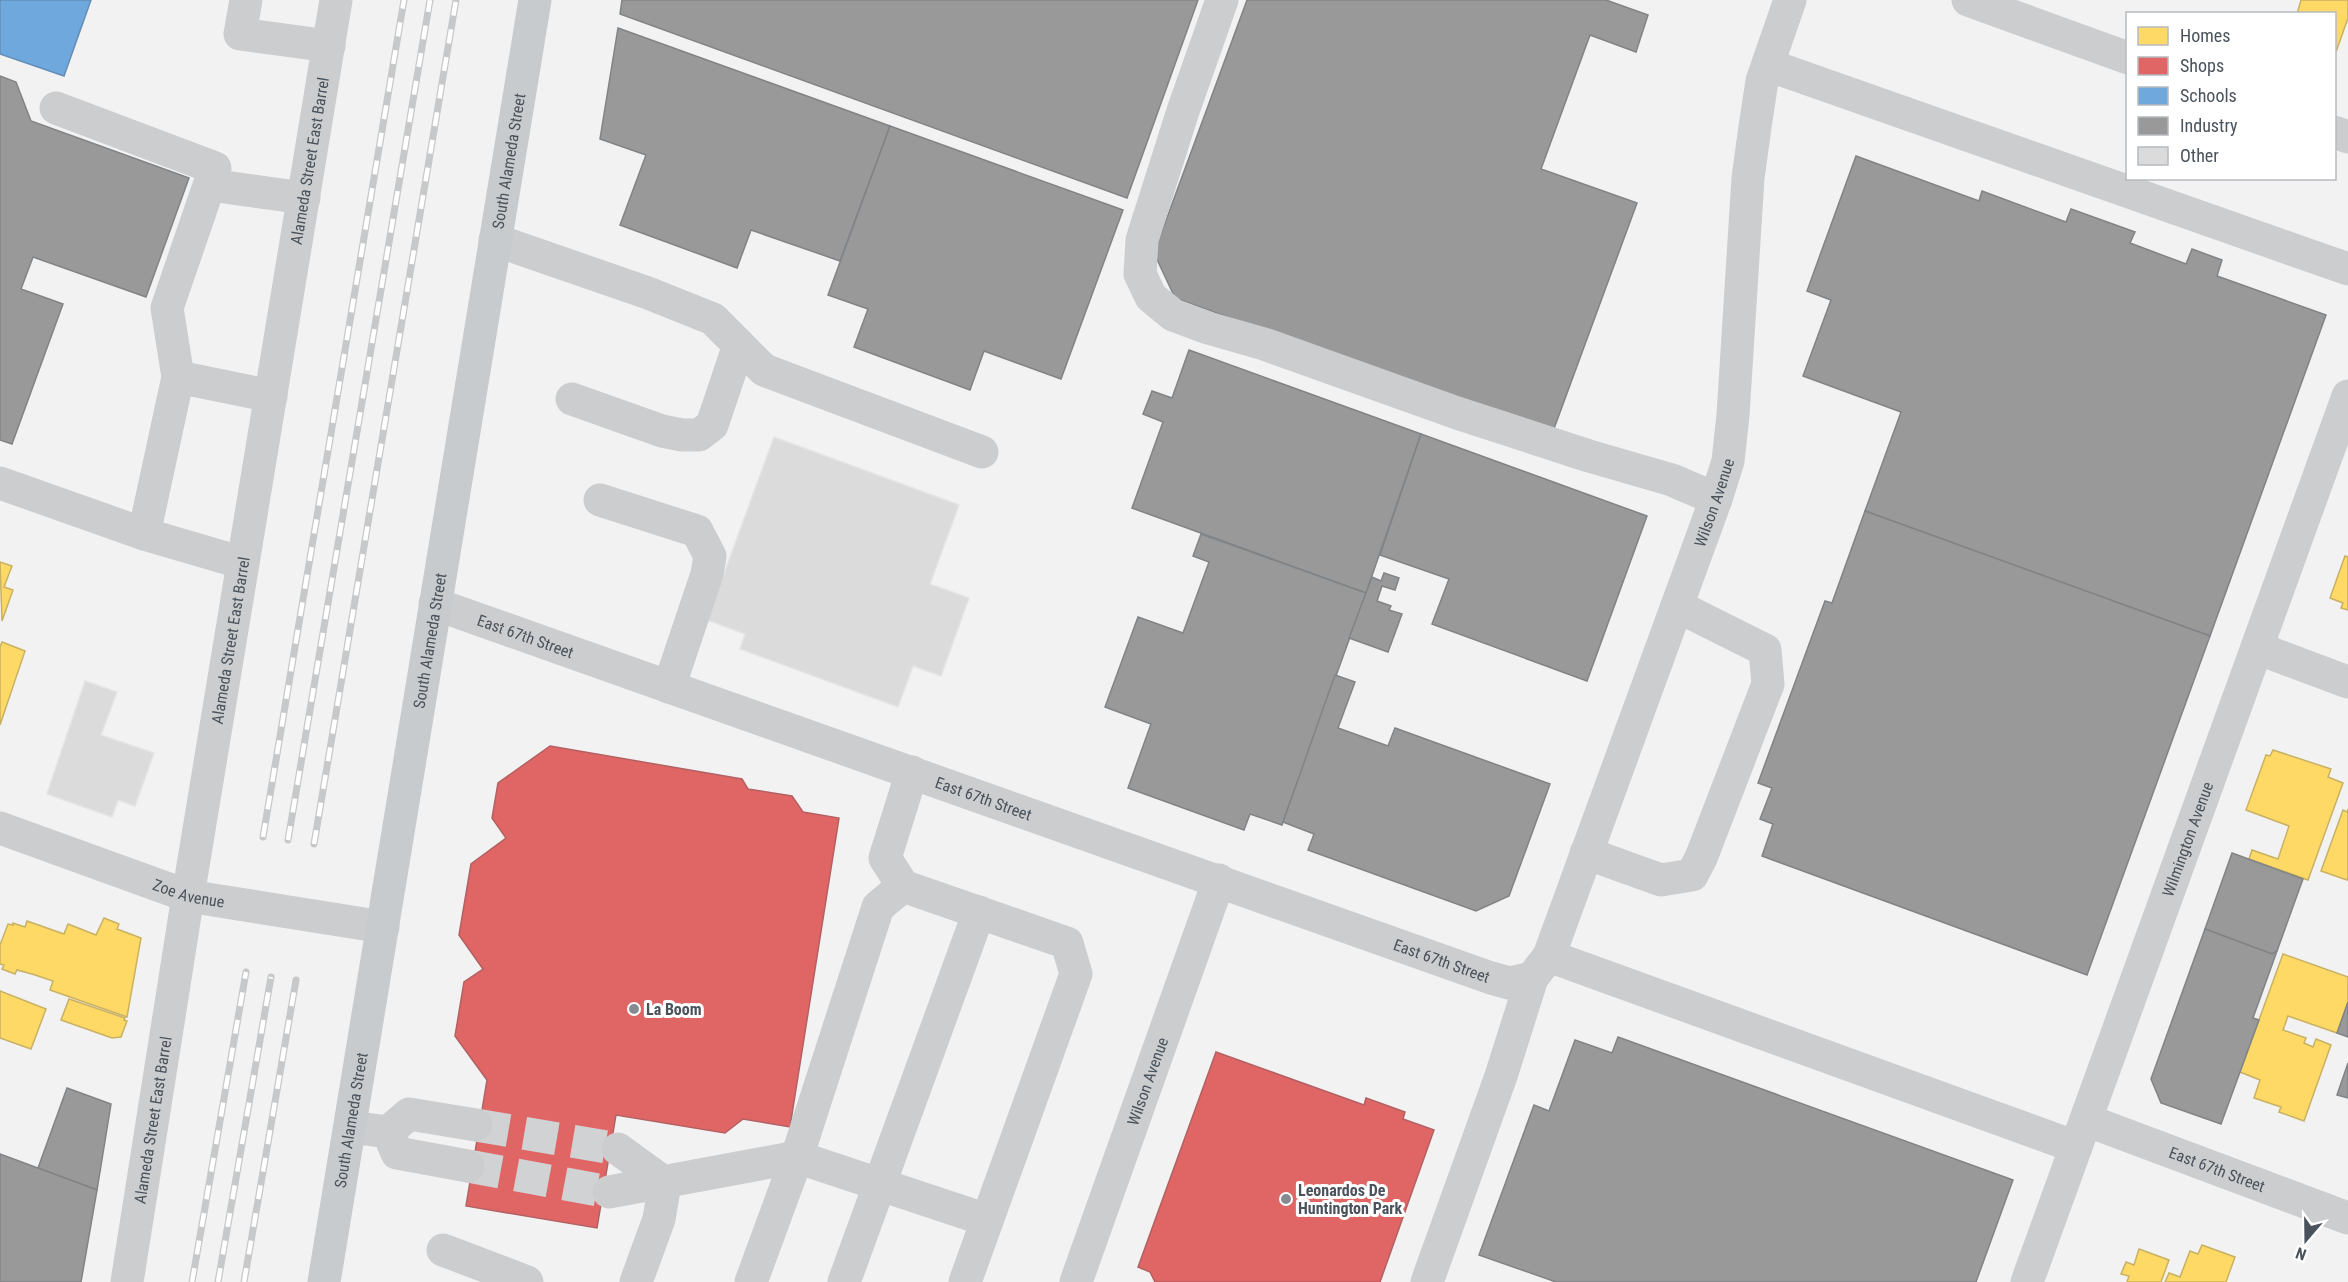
<svg xmlns="http://www.w3.org/2000/svg" width="2348" height="1282" viewBox="0 0 2348 1282" font-family="'Roboto Condensed',sans-serif">
  <style>
    .homes { fill: #ffd966; stroke: #c9b163; stroke-width: 1.5 }
    .shops { fill: #e06666; stroke: #b36063; stroke-width: 1.5 }
    .schools { fill: #6fa8dc; stroke: #648eb6; stroke-width: 1.5 }
    .industry { fill: #999; stroke: #818487; stroke-width: 1.5 }
    .building { fill: #dbdbdc; stroke: #e3e4e4; stroke-width: 1.5 }
    .lines { fill: none; stroke-linecap: round; stroke-linejoin: round }
    .minor-tunnel { stroke: #d0d2d4; stroke-width: 33; stroke-dasharray: 33 16; stroke-linecap: butt }
    .minor { stroke: #cccdcf; stroke-width: 33 }
    .major { stroke: #c8cbcd; stroke-width: 33 }
    .rail-casing { stroke: #c7c8c9; stroke-width: 7 }
    .rail { stroke: #fff; stroke-width: 4.5; stroke-dasharray: 14; stroke-linecap: butt }
    .poi-dot { fill: #858b90; stroke: #fff; stroke-width: 2 }
    .labels { text-anchor: middle; stroke-width: 6; stroke-linejoin: round; paint-order: stroke }
    .street-label { font-size: 16px; fill: #4a535c; stroke: #fff }
    .poi-label { font-size: 16px; font-weight: bold; fill: #4a535c; stroke: #fff; text-anchor: start }
  </style>
  <rect width="100%" height="100%" fill="#f2f2f2"/>
  <g class="homes">
    <path d="M2301,0H2348V18L2336,52L2334,14H2297Z"/>
    <path d="M2345,556L2348,557V610L2341,608L2343,603L2330,598Z"/>
    <path d="M0,562L12,566L4,587L13,590L2,621Z"/>
    <path d="M2,642L25,651L0,725V647Z"/>
    <path d="M2273,750L2331,769L2328,777L2343,783L2308,880L2249,859L2252,850L2278,859L2289,826L2246,810L2266,755L2270,756Z"/>
    <path d="M2348,809V877L2347,880L2321,871L2343,810L2347,812Z"/>
    <path d="M104,918L119,924L117,929L141,938L127,1017L50,990L53,981L32,974L17,970L15,974L2,969L4,965L0,964V945L8,924L13,925V923L25,927L27,921L64,934L68,924L96,935Z"/>
    <path d="M2283,954L2348,977V1002L2337,1033L2288,1016L2283,1030L2306,1038L2304,1043L2313,1047L2316,1039L2331,1045L2304,1121L2279,1112L2281,1107L2254,1098L2260,1080L2240,1072Z"/>
    <path d="M0,991L46,1009L31,1049L0,1038Z"/>
    <path d="M69,999L125,1018L124,1020L127,1021L121,1037L112,1038L61,1020Z"/>
    <path d="M2202,1245L2235,1257L2226,1282H2165L2169,1273L2180,1277L2190,1251L2198,1254Z"/>
    <path d="M2139,1249L2169,1260L2161,1282H2127L2129,1276L2121,1274L2126,1262L2134,1265Z"/>
  </g>
  <g class="shops">
    <path d="M550,746L742,779L748,789L792,796L803,812L839,818L790,1127L743,1119L725,1133L616,1115L597,1228L466,1206L487,1080L455,1036L464,982L483,969L459,935L471,864L506,838L492,818L498,783Z"/>
    <path d="M1216,1052L1364,1105L1366,1098L1405,1112L1403,1119L1434,1130L1380,1282H1155L1150,1272L1138,1267Z"/>
  </g>
  <path class="schools" d="M0,0H91L64,76L0,54Z"/>
  <g class="industry">
    <path d="M622,0H1198L1127,198L620,14Z"/>
    <path d="M1247,0H1606L1648,15L1636,52L1590,35L1541,169L1637,203L1552,434L1175,298L1154,253Z"/>
    <path d="M618,28L890,126L840,261L751,230L737,268L620,225L646,155L600,139Z"/>
    <path d="M0,76L16,82L31,121L189,178L146,297L33,257L21,289L63,304L12,444L0,440Z"/>
    <path d="M890,126L1123,210L1061,379L984,351L970,390L854,347L868,309L828,295Z"/>
    <path d="M1856,156L1979,201L1982,191L2066,222L2071,209L2135,232L2130,243L2186,264L2192,249L2222,260L2217,276L2326,315L2210,636L1865,511L1901,412L1803,376L1831,300L1807,291Z"/>
    <path d="M1189,350L1421,434L1366,593L1132,508L1163,422L1143,414L1152,391L1172,398Z"/>
    <path d="M1421,434L1647,516L1587,681L1432,624L1449,579L1380,555Z"/>
    <path d="M1865,511L2210,636L2087,975L1762,856L1773,824L1760,819L1772,788L1758,783L1825,601L1832,603Z"/>
    <path d="M1201,534L1366,593L1282,825L1250,814L1244,830L1128,788L1151,724L1105,707L1138,617L1183,633L1209,562L1193,556Z"/>
    <path d="M1384,573L1399,578L1395,590L1382,586L1377,601L1391,606L1389,610L1402,614L1388,652L1349,638L1372,577L1381,581Z"/>
    <path d="M1335,675L1355,682L1338,728L1388,746L1395,728L1550,784L1509,896L1476,911L1308,850L1314,834L1283,822Z"/>
    <path d="M2232,853L2303,879L2277,951L2272,954L2205,929Z"/>
    <path d="M2205,929L2272,954L2277,951L2253,1018L2259,1020L2221,1124L2161,1103L2151,1079Z"/>
    <path d="M2348,1002V1037L2337,1033Z"/>
    <path d="M1618,1037L2013,1180L1976,1282H1556L1479,1255L1534,1105L1549,1111L1575,1040L1612,1053Z"/>
    <path d="M2348,1063V1098L2337,1095Z"/>
    <path d="M67,1088L111,1104L97,1190L38,1168Z"/>
    <path d="M0,1154L97,1190L81,1282H0Z"/>
  </g>
  <g class="building">
    <path d="M774,437L959,505L930,584L969,598L941,676L913,666L898,707L740,649L745,634L707,620Z"/>
    <path d="M85,681L117,692L101,735L154,753L135,806L118,800L112,817L47,794Z"/>
  </g>
  <g class="lines">
    <g class="minor-tunnel">
      <path d="M476,1125L618,1149"/>
      <path d="M468,1166L609,1192"/>
    </g>
    <g class="minor">
      <path d="M246,0L240,34L329,46"/>
      <path d="M1222,0L1183,111L1142,240L1140,274L1151,297L1173,315L1208,328L1264,344L1457,413L1589,456L1672,480L1716,499"/>
      <path d="M1968,0L2128,58"/>
      <path d="M1768,65L2348,269"/>
      <path d="M56,108L215,168L167,308L178,377"/>
      <path d="M2334,132L2348,137"/>
      <path d="M210,185L304,198"/>
      <path d="M495,240L648,293L713,319L764,370L982,452"/>
      <path d="M572,399L662,431L682,435H699L712,425L739,345"/>
      <path d="M0,483L144,534L243,563"/>
      <path d="M600,500L697,531L710,556L707,574L669,687"/>
      <path d="M144,534L178,377L271,396"/>
      <path id="s1" d="M435,604L1491,978L1509,983L1532,978"/>
      <path d="M2257,648L2348,682"/>
      <path id="s2" d="M0,828L188,896L383,927"/>
      <path d="M1586,853L1661,880L1692,875L1701,858L1768,684L1765,650L1677,606"/>
      <path d="M903,886L885,858L912,772"/>
      <path d="M1549,956L2076,1147"/>
      <path id="s3" d="M2086,1120L2348,1218"/>
      <path d="M350,1127L388,1132L397,1153L468,1166"/>
      <path d="M388,1132L409,1114L476,1125"/>
      <path d="M618,1149L665,1183"/>
      <path d="M609,1192L797,1157L987,1220"/>
      <path d="M443,1250L527,1282"/>
      <path id="s4" d="M127,1282L188,896L336,0"/>
      <path d="M636,1282L659,1219L665,1183"/>
      <path d="M751,1282L797,1157L878,907L903,886L1067,943L1076,974L965,1282"/>
      <path d="M844,1282L979,912"/>
      <path id="s5" d="M1076,1282L1219,880"/>
      <path id="s6" d="M1427,1282L1501,1076L1532,978L1549,956L1716,499L1728,461L1733,415L1748,178L1755,127L1762,81L1790,0"/>
      <path id="s7" d="M2027,1282L2348,396"/>
    </g>
    <path class="major" id="s8" d="M324,1282L535,0"/>
    <g class="rail-casing">
      <g id="rail">
        <path d="M263,837L404,0"/>
        <path d="M288,840L430,0"/>
        <path d="M314,844L456,0"/>
        <path d="M192,1282L246,972"/>
        <path d="M218,1282L271,977"/>
        <path d="M244,1282L296,980"/>
      </g>
    </g>
    <use href="#rail" class="rail"/>
  </g>
  <g class="poi-dot">
    <circle cx="634" cy="1009" r="6"/>
    <circle cx="1286" cy="1199" r="6"/>
  </g>
  <g class="labels">
    <g class="street-label">
      <text dy="6" stroke="none"><textPath href="#s4" startOffset="1136">Alameda Street East Barrel</textPath></text>
      <text dy="6" stroke="none"><textPath href="#s8" startOffset="1136">South Alameda Street</textPath></text>
      <text dy="6" stroke="none"><textPath href="#s6" startOffset="832">Wilson Avenue</textPath></text>
      <text dy="6" stroke="none"><textPath href="#s1" startOffset="96">East 67th Street</textPath></text>
      <text dy="6" stroke="none"><textPath href="#s4" startOffset="650">Alameda Street East Barrel</textPath></text>
      <text dy="6" stroke="none"><textPath href="#s8" startOffset="650">South Alameda Street</textPath></text>
      <text dy="6" stroke="none"><textPath href="#s1" startOffset="582">East 67th Street</textPath></text>
      <text dy="6" stroke="none"><textPath href="#s7" startOffset="471">Wilmington Avenue</textPath></text>
      <text dy="6" stroke="none"><textPath href="#s2" startOffset="200">Zoe Avenue</textPath></text>
      <text dy="6" stroke="none"><textPath href="#s1" startOffset="1068">East 67th Street</textPath></text>
      <text dy="6" stroke="none"><textPath href="#s5" startOffset="213">Wilson Avenue</textPath></text>
      <text dy="6" stroke="none"><textPath href="#s4" startOffset="164">Alameda Street East Barrel</textPath></text>
      <text dy="6" stroke="none"><textPath href="#s8" startOffset="164">South Alameda Street</textPath></text>
      <text dy="6" stroke="none"><textPath href="#s3" startOffset="140">East 67th Street</textPath></text>
    </g>
    <g class="poi-label">
      <text x="646" y="1015">La Boom</text>
      <text x="1298" y="1196">Leonardos De<tspan x="1298" dy="18">Huntington Park</tspan></text>
    </g>
  </g>
  <rect x="2126" y="12" width="210" height="168" fill="#ffffff" stroke="#b7babe" stroke-width="1.5"/>
  <rect x="2138" y="27" width="30" height="18" fill="#ffd966" stroke="#b7babe" stroke-width="1.5"/>
  <text x="2180" y="42" font-size="18" fill="#4a535c">Homes</text>
  <rect x="2138" y="57" width="30" height="18" fill="#e06666" stroke="#b7babe" stroke-width="1.5"/>
  <text x="2180" y="72" font-size="18" fill="#4a535c">Shops</text>
  <rect x="2138" y="87" width="30" height="18" fill="#6fa8dc" stroke="#b7babe" stroke-width="1.5"/>
  <text x="2180" y="102" font-size="18" fill="#4a535c">Schools</text>
  <rect x="2138" y="117" width="30" height="18" fill="#999999" stroke="#b7babe" stroke-width="1.5"/>
  <text x="2180" y="132" font-size="18" fill="#4a535c">Industry</text>
  <rect x="2138" y="147" width="30" height="18" fill="#dbdbdc" stroke="#b7babe" stroke-width="1.5"/>
  <text x="2180" y="162" font-size="18" fill="#4a535c">Other</text>
  <g transform="translate(2306 1240) rotate(200)" stroke="#ffffff" stroke-width="4.5" paint-order="stroke">
  <path d="M0-4.5L10 22L0 15L-10 22Z" fill="#4a535c"/>
  <text y="-9" font-size="16" font-weight="bold" text-anchor="middle" fill="#4a535c">N</text>
  </g>
</svg>
